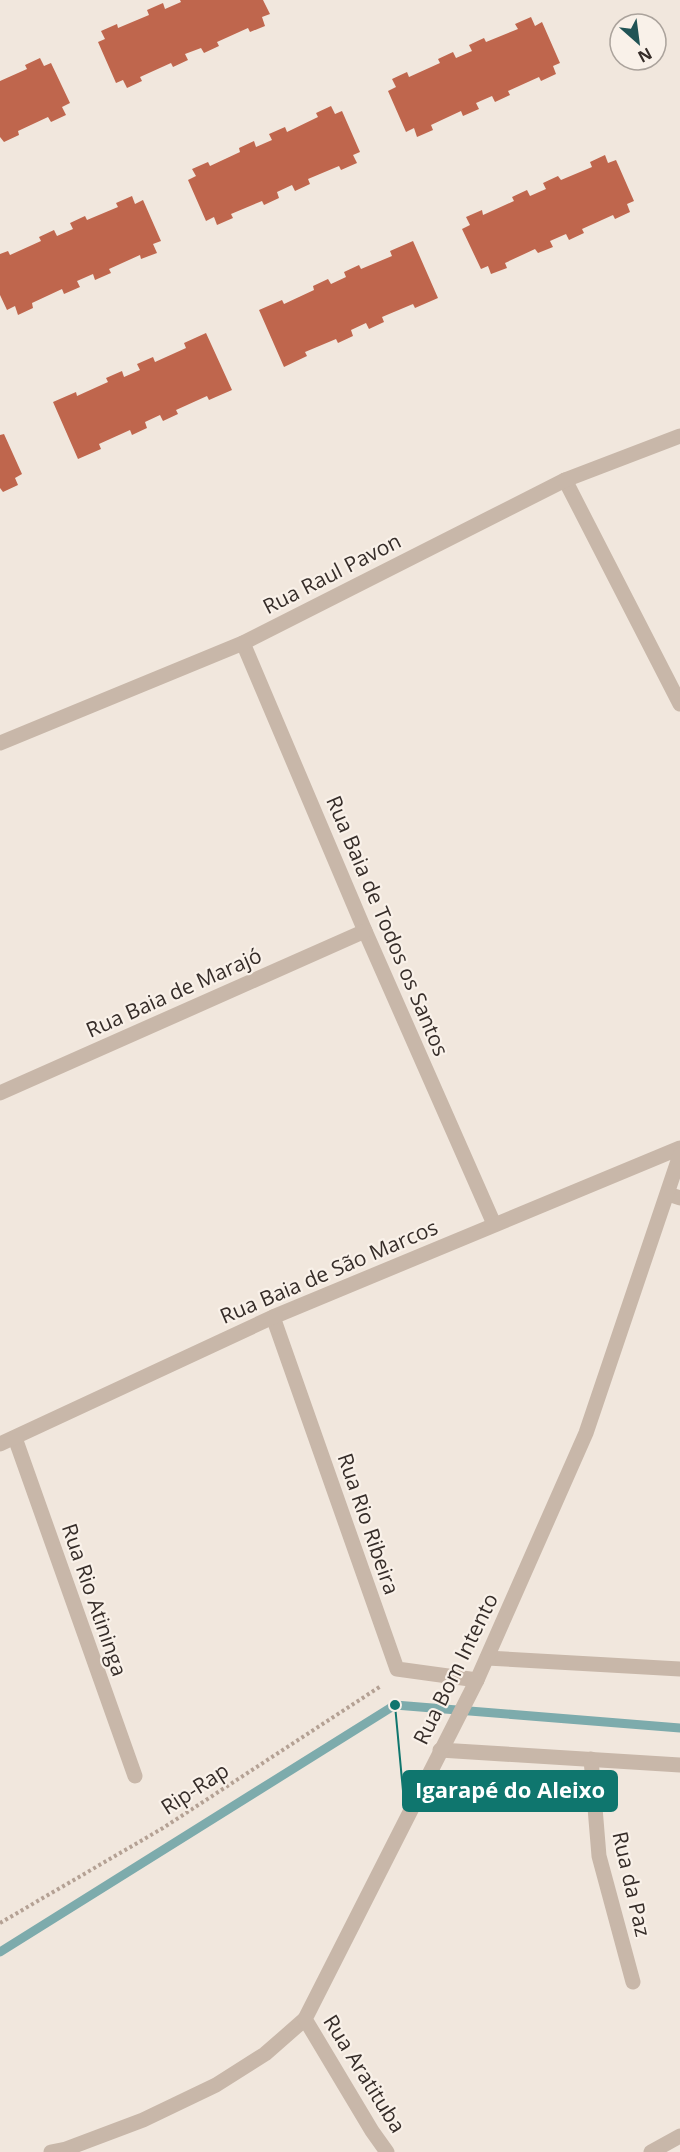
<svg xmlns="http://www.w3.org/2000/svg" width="680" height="2152" viewBox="0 0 680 2152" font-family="'Open Sans',sans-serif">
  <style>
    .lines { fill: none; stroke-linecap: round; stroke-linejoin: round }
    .stream { stroke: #7dabac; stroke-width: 9 }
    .building { fill: #bf664d }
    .path { stroke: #b4a194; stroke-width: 4; stroke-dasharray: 3 3; stroke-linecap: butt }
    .minor { stroke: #c8b7a9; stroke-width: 15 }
    .tertiary { stroke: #c8b7a9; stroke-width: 15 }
    .labels { text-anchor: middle; stroke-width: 4.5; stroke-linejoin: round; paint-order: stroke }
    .street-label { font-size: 21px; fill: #362d29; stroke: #f9f1e9 }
    .leader { fill: none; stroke: #0f766e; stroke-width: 2 }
    .callout-dot { fill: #0f766e; stroke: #f9f1e9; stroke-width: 2 }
    .callout { fill: #0f766e; stroke: #0f766e; stroke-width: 2 }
    .callout-label { font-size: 22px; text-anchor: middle; font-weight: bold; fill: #fff }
  </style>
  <rect width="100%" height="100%" fill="#f1e7dd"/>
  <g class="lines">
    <path class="stream" d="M0,1952L395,1705L680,1728"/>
  </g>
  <g class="building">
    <path d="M180,0H263L270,14L262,17L265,26L250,32L248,28L217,42L219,46L204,53L201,48L185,54L188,60L173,67L171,63L140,77L142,81L127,88L123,80L116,83L98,42L105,39L101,31L117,24L118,28L149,15L147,10L163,3L165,9L181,2Z"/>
    <path d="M531,17L535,26L542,22L560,63L553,66L556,74L541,81L539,77L508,91L510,95L495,102L492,96L476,103L479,109L463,116L461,111L431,125L433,130L417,137L414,128L406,132L388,91L396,87L392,79L407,72L409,77L440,63L438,59L453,52L456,58L472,51L469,45L484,38L486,42L518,29L515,24Z"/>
    <path d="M40,58L44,66L51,63L70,103L62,107L66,115L51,122L48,117L18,131L19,135L4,142L0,137V81L27,69L25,65Z"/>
    <path d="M331,106L335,114L342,111L360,152L353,155L357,163L341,170L339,166L308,179L310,184L295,191L292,185L277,192L279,198L264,205L262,201L231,214L233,218L217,225L214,217L206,221L188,180L196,176L192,169L208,162L210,166L240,152L239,148L254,141L256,147L272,140L269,134L285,127L287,132L318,117L316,113Z"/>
    <path d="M605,155L608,163L616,160L634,201L627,204L630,212L615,219L613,215L582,229L584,233L569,240L566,234L550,241L553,247L538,253L535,249L505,263L507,268L491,274L488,266L481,269L462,229L470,225L466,217L482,210L483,215L514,201L512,197L527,190L530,196L546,189L543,183L558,176L561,180L592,167L590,162Z"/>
    <path d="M132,196L135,204L143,200L161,241L153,244L157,253L141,259L140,255L109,269L111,273L95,280L93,274L77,281L80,287L64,294L62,289L32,303L33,308L18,315L15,306L7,310L0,295V254L8,251L10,255L41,241L39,237L54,230L57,236L73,229L70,223L85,216L87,220L118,207L116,203Z"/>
    <path d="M413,241L438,298L415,308L413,304L382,317L384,322L369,329L366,323L351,330L353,336L338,343L336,339L305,352L307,356L284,367L259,310L282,300L284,304L314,290L313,286L328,279L331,284L346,277L344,272L359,265L361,269L392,256L390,251Z"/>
    <path d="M206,333L232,390L209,400L207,396L176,410L178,414L163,421L160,415L145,422L147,428L132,435L130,430L99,444L101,449L78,459L53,402L76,392L77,396L108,382L106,378L122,371L124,377L140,370L137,364L153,357L155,362L186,348L184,343Z"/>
    <path d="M4,434L22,474L15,478L18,485L3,492L0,488V435Z"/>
  </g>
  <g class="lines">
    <path class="path" d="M0,1923L163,1828L381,1686"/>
    <g class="minor">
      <path d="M565,480L680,704"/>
      <path d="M243,643L365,931L494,1224"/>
      <path d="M0,743L243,643L565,480L680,436"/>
      <path d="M0,1093L365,931"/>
      <path d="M668,1194L680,1198"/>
      <path d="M273,1317L397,1669L477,1680"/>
      <path d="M15,1438L135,1776"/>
      <path d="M0,1444L273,1317L680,1148"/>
      <path d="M487,1658L680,1669"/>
      <path d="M440,1750L680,1765"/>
      <path d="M591,1759L599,1856L633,1982"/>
      <path d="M51,2152L66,2149L143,2120L216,2085L265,2054L305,2019"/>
      <path d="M651,2152L680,2136"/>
    </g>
    <path class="tertiary" d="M387,2152L372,2131L305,2019L477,1680L586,1433L680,1155"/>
  </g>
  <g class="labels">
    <g class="street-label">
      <text transform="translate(332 574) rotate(-27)" y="7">Rua Raul Pavon</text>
      <text transform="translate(387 926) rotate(67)" y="7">Rua Baia de Todos os Santos</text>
      <text transform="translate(174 993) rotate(-24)" y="7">Rua Baia de Marajó</text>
      <text transform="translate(329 1272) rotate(-23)" y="7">Rua Baia de São Marcos</text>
      <text transform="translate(368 1524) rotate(71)" y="7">Rua Rio Ribeira</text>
      <text transform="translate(94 1600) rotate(71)" y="7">Rua Rio Atininga</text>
      <text transform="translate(456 1669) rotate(-64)" y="7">Rua Bom Intento</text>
      <text transform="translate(195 1789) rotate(-33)" y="7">Rip-Rap</text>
      <text transform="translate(631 1884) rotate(77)" y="7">Rua da Paz</text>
      <text transform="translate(364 2074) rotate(58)" y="7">Rua Aratituba</text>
    </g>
  </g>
  <path class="leader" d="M395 1705L403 1791"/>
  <circle class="callout-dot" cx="395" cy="1705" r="6"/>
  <rect class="callout" x="403" y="1771" width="214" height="40" rx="6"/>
  <g class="callout-label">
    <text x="510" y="1798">Igarapé do Aleixo</text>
  </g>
  <g transform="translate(638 42) rotate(152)"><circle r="28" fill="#f9f1e9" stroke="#aba39c" stroke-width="1.5"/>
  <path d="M0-4.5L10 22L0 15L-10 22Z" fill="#205355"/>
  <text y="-9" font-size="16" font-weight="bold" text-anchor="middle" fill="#362d29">N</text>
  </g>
</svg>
